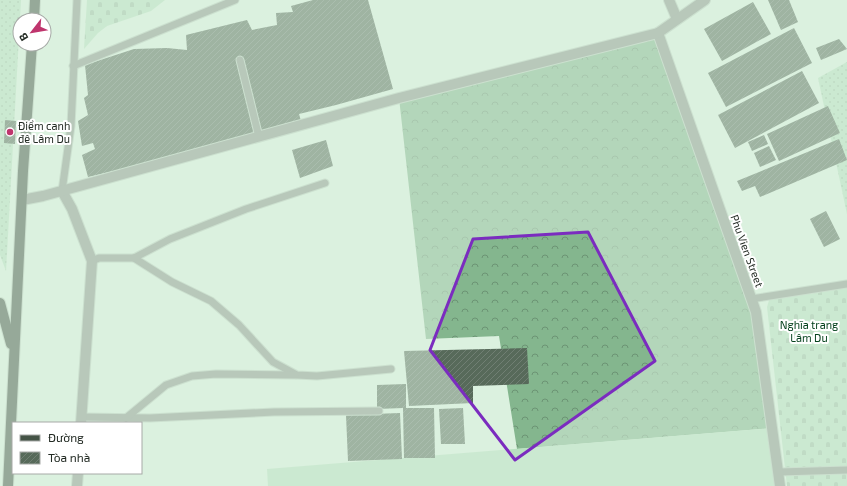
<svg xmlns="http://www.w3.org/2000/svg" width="847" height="486" viewBox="0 0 847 486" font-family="'Exo 2',sans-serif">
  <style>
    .grass { fill: url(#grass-dots) }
    .forest { fill: url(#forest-crowns) }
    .cemetery { fill: url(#cemetery-stones) }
    .pitch { fill: #b9e1c1 }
    .building { fill: url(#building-hatch) }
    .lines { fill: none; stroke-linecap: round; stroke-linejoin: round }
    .lane-casing { stroke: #bacdbd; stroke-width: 9 }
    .street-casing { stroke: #bacdbd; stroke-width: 12 }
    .primary-casing { stroke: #bacdbd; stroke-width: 12 }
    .lane { stroke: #8e978f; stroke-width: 7 }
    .street { stroke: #8e978f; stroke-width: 10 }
    .primary { stroke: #445346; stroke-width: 10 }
    .marked { fill: none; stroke: #7b2cbf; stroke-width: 3; stroke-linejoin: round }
    .poi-dot { fill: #bf356d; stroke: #fff; stroke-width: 1.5 }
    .labels { text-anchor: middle; stroke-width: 4; stroke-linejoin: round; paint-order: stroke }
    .poi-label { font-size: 11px; fill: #222a23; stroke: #fff; text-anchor: start }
    .street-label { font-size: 11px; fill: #222a23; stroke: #fff }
    .park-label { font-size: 11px; fill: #04411c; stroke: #fff }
  </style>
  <defs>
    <pattern id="grass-dots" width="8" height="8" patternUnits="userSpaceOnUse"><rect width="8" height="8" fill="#b9e1c1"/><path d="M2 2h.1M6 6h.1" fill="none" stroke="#9fc1a6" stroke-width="1.8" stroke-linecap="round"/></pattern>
    <pattern id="forest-crowns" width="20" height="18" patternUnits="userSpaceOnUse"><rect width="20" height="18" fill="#84b68e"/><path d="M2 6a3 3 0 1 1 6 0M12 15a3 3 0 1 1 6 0" fill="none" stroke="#6c9474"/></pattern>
    <pattern id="cemetery-stones" width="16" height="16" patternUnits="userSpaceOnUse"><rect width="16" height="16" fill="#b9e1c1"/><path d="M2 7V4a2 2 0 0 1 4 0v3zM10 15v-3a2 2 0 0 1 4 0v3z" fill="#9fc1a6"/></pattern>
    <pattern id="building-hatch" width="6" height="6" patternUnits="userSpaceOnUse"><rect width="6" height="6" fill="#576a5a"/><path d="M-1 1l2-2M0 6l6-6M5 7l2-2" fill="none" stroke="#707f73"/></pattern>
  </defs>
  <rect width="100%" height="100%" fill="#dbf1df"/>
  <g class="grass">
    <path d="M0,0H21L6,271L0,255Z"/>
    <path d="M847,62V214L818,78Z"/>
  </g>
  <path class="forest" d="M658,33L751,299L773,428L517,449L499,336L426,339L399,98Z"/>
  <g class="cemetery">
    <path d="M87,0H165L151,11L107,26L98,33L84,49Z"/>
    <path d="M847,286V486H787L767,307L770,297Z"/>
  </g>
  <path class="pitch" d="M773,428L779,486H268L267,469Z"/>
  <g class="building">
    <path d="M313,0H368L393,89L336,105L299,114L301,121L139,165L88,177L82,155L95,149L93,143L82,146L78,121L88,115L84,98L88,95L85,65L134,49L167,48L187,50L186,35L247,20L252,30L277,25L276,13L293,12L291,6Z"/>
    <path d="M768,0H789L798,22L781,30Z"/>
    <path d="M753,2L771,34L722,61L704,29Z"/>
    <path d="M794,28L812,63L726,107L708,73Z"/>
    <path d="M839,39L847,49L821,60L816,48Z"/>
    <path d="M802,71L819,103L735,148L718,115Z"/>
    <path d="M828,106L840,133L779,161L767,134Z"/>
    <path d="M5,120L16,121L15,144L4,143Z"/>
    <path d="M764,135L768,144L752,151L748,142Z"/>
    <path d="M839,139L847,160L760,197L755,186L742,191L737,181Z"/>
    <path d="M326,140L333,166L300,178L292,150Z"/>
    <path d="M769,146L776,160L760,167L754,153Z"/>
    <path d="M826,211L840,239L824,247L810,219Z"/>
    <path d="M527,348L529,384L473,386V403L409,406L404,351Z"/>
    <path d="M406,384V408H434L435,458H404L403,408L377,409V385Z"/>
    <path d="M463,408L465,444H441L439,409Z"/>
    <path d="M400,413L402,459L348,461L346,415Z"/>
  </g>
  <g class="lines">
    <g class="lane-casing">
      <g id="lane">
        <path d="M240,60L259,137"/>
        <path d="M73,66L235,0"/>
        <path d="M62,191L71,126L77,0"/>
        <path d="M134,258L172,282L211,301L239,325L273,362L297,375L317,376L391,369"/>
        <path d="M92,261L99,258H134L170,239L246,209L325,183"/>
        <path d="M751,299L847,284"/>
        <path d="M82,417L150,418L274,412L379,411"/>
        <path d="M126,418L166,385L192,376L216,374L295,375"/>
        <path d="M779,472L847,470"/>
      </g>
    </g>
    <g class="street-casing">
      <g id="street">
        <path d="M669,0L677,19"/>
        <path d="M658,33L756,312L780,486"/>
        <path d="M62,191L72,209L92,261L81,423"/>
        <path d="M22,200L43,196L399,98L658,33L705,0"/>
        <path d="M77,486L78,473"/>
      </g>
    </g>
    <g class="primary-casing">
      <g id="primary">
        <path d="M34,20L35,0"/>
        <path d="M0,303L11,344"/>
        <path d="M8,486L23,171L32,44"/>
      </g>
    </g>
    <use href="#lane" class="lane"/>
    <use href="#street" class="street"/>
    <use href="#primary" class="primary"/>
  </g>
  <path d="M0 0H847V486H0ZM588,232L655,361L515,460L430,350L473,239Z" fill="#dbf1df" fill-opacity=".55" fill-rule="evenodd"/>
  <path class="marked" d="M588,232L655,361L515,460L430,350L473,239Z"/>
  <circle class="poi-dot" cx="10" cy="132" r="4"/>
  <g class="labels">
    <g class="poi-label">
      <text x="18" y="130">Điểm canh<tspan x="18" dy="13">đê Lâm Du</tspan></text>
    </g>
    <g class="street-label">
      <text transform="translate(747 251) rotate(70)" y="4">Phu Vien Street</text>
    </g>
    <g class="park-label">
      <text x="809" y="329">Nghĩa trang<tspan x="809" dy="13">Lâm Du</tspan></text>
    </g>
  </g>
  <rect x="12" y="422" width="130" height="52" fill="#ffffff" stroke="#a7aaa7"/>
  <rect x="20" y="435" width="20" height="6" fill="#445346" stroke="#a7aaa7"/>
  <text x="48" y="442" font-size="12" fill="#222a23">Đường</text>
  <rect x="20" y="452" width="20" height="12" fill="url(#building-hatch)" stroke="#a7aaa7"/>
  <text x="48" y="462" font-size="12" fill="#222a23">Tòa nhà</text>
  <g transform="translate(32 32) rotate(239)"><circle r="19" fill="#ffffff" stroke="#a7aaa7"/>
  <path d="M0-3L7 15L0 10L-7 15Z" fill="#bf356d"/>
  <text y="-6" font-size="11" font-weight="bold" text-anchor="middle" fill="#222a23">B</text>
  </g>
</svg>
